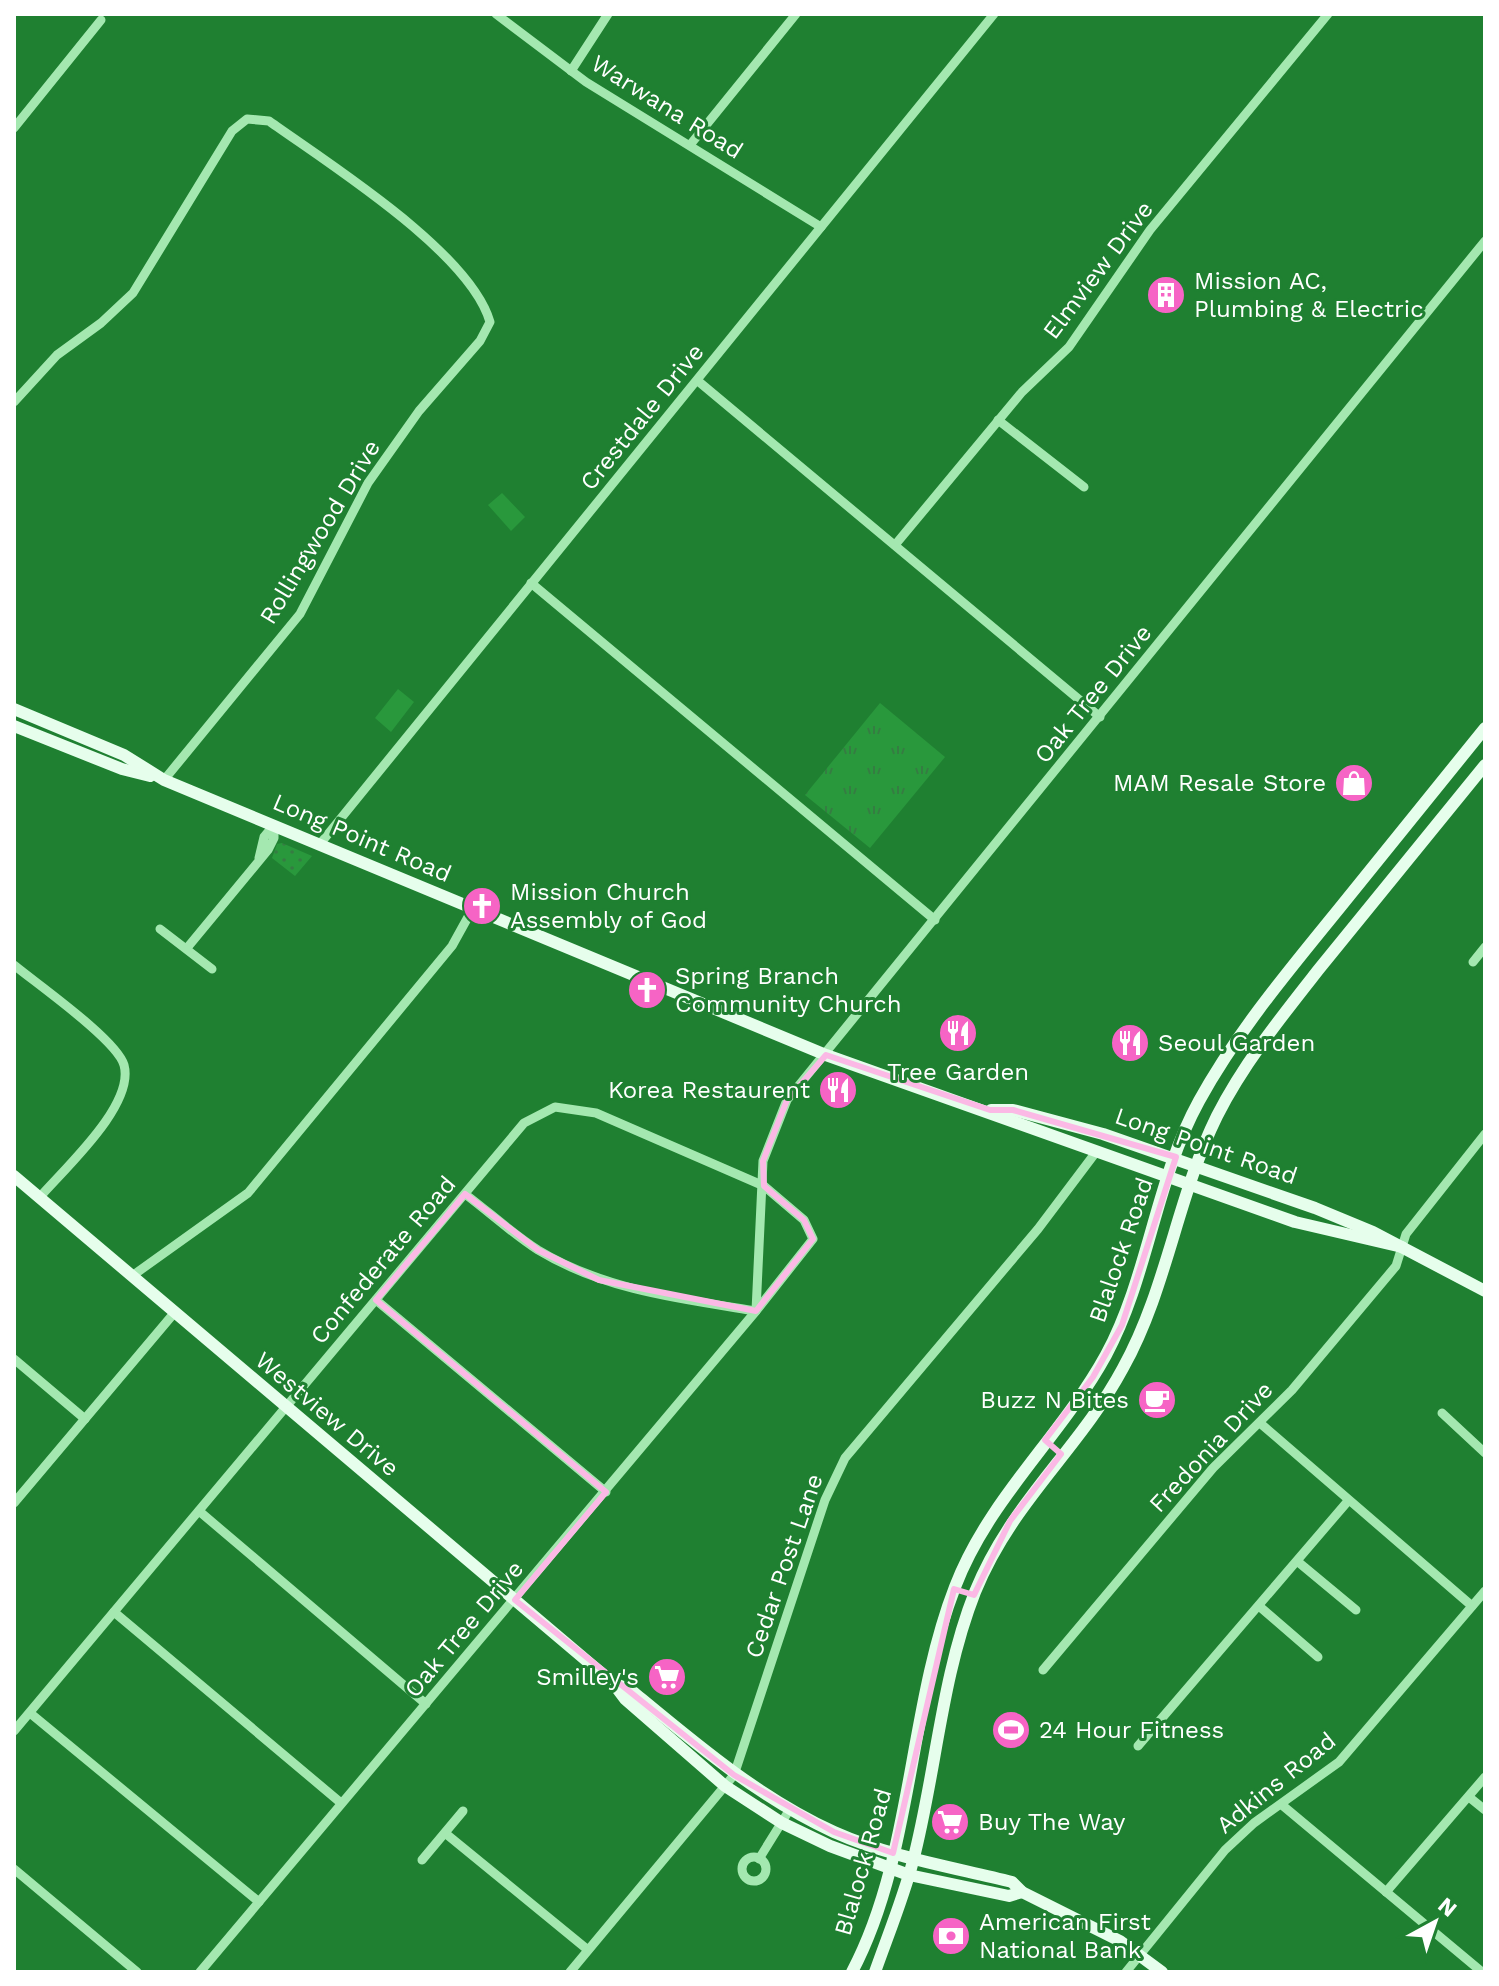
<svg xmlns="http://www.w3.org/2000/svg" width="1499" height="1986" viewBox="0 0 1499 1986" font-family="'Work Sans',sans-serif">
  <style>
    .grass { fill: url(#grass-tufts) }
    .park { fill: url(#park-dots) }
    .pitch { fill: #29983c }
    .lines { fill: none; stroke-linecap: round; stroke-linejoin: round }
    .minor { stroke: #a4e8b0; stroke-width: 9 }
    .major { stroke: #e6feec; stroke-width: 12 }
    .marked { fill: none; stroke: #fbb9e5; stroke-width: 6; stroke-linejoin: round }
    .labels { text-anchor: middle; stroke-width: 6; stroke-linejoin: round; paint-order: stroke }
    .street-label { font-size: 24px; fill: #fff; stroke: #1f8031 }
    .poi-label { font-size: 24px; fill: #fff; stroke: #1f8031; text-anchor: start }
  </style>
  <defs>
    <pattern id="grass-tufts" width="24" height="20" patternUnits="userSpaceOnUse" patternTransform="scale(2)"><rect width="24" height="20" fill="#29983c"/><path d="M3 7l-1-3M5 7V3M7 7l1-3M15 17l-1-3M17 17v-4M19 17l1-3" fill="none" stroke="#357d42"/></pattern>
    <pattern id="park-dots" width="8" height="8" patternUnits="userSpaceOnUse" patternTransform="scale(2)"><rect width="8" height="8" fill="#29983c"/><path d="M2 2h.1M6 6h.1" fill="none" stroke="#357d42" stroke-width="1.8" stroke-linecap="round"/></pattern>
  </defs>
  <rect width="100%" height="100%" fill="#1f8031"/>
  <path class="grass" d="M880,703L945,757L870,848L805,795Z"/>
  <path class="park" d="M282,843L312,856L295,876L272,858L277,844Z"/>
  <g class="pitch">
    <path d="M502,493L525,517L511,531L488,505Z"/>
    <path d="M398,689L414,702L391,732L375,718Z"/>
  </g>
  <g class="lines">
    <g class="minor">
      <path d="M496,14L586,82L821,227"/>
      <path d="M571,71L608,14"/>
      <path d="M14,128L101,20"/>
      <path d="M690,145L796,14"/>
      <path d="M698,381L1100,717"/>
      <path d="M14,402L57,355L101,323L133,293L232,131L247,119L269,121C329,164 470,252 490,322L480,341L419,411L368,483L300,614L164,780"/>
      <path d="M998,420L1084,487"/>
      <path d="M895,545L1022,392L1069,347L1150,230L1328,14"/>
      <path d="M531,583L935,920"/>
      <path d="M320,844L994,14"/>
      <path d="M160,929L212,969"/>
      <path d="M187,948L268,850L274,838V825L264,837L259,858"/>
      <path d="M1473,962L1485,947"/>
      <path d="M14,965C37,984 117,1040 124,1065C135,1105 65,1168 40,1197"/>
      <path d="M132,1276L248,1193L452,946L473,908"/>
      <path d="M376,1300L606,1492"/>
      <path d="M14,1359L85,1419"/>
      <path d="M1442,1413L1485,1453"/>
      <path d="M1260,1423L1472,1606"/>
      <path d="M14,1503L175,1312"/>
      <path d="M199,1511L426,1704"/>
      <path d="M1297,1561L1356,1610"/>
      <path d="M1259,1606L1318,1657"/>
      <path d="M114,1612L341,1803"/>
      <path d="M1043,1670L1213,1468L1292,1390L1396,1266L1406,1234L1485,1134"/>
      <path d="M30,1713L259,1902"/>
      <path d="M14,1731L524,1123L555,1107L596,1113L764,1186L804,1220L813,1239L756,1311C681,1299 604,1290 538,1250C513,1234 489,1212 465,1194"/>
      <path d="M1138,1746L1348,1501"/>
      <path d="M1469,1797L1485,1810"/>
      <path d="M1282,1805L1482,1972"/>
      <path d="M445,1833L588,1950"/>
      <circle cx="754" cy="1869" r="12"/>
      <path d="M759,1859L790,1809"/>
      <path d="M422,1860L463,1811"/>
      <path d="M14,1869L137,1972"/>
      <path d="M1386,1892L1485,1777"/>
      <path d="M200,1972L756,1311L763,1161L787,1100L1485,241"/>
      <path d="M570,1972L734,1775L825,1500L845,1458L1038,1229L1096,1152"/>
      <path d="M1126,1972L1225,1850L1254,1823L1339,1762L1485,1591"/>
    </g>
    <g class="major">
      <path d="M14,709L124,755L164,780L826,1055L1295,1222L1402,1247"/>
      <path d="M14,726L122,769L150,776"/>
      <path d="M991,1110H1013L1103,1134L1315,1208L1373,1232L1485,1291"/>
      <path d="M14,1176L613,1683L625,1699L725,1786L782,1823L830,1846L909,1875L1009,1896L1022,1892"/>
      <path d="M616,1684L632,1691C696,1744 758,1797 834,1832C890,1857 952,1867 1012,1882L1022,1892L1120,1941L1162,1972"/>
      <path d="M852,1972C913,1857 908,1708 955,1587C989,1498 1061,1437 1106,1355C1149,1275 1155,1181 1199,1101C1238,1030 1291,968 1342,905C1390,846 1437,787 1485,728"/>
      <path d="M875,1972C888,1935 903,1899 913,1861C936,1773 941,1678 975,1592C1012,1501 1079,1450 1123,1368C1167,1289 1177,1197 1217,1116C1244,1063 1282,1016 1319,969C1374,901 1430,833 1485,765"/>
    </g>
  </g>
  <path class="marked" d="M826,1055L990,1110H1013L1176,1157L1122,1325L1093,1377L1045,1440L1061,1454L1010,1521L974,1595L954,1589L893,1853L834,1832L734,1775L515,1600L606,1492L376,1300L465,1194L538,1250L599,1280L756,1311L813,1239L804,1220L764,1186L763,1161L787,1100Z"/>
  <defs>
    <g id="building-disc" transform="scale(2)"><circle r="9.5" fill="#f664c5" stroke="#1f8031"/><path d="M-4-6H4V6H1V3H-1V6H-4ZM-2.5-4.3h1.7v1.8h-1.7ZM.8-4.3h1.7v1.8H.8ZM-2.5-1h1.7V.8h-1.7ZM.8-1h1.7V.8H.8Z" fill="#fff"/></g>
    <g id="shop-disc" transform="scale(2)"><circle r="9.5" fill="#f664c5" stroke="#1f8031"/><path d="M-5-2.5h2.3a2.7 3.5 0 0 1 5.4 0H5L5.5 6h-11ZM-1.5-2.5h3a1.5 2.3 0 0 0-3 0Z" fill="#fff"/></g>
    <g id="church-disc" transform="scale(2)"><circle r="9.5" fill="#f664c5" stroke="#1f8031"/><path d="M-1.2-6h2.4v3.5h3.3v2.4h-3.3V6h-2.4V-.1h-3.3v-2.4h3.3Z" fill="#fff"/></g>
    <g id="restaurant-disc" transform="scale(2)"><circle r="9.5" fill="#f664c5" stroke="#1f8031"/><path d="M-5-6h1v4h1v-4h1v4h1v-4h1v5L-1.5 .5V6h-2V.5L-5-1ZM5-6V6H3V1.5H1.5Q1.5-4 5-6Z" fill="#fff"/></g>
    <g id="cafe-disc" transform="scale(2)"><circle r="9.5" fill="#f664c5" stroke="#1f8031"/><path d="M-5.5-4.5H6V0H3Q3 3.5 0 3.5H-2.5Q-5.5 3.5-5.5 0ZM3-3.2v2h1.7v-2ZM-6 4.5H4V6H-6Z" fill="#fff"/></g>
    <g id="supermarket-disc" transform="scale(2)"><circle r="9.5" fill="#f664c5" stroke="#1f8031"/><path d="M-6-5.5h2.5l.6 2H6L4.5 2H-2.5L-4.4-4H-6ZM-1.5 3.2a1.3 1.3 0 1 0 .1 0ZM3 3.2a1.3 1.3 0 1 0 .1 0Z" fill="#fff"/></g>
    <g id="stadium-disc" transform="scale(2)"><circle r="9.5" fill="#f664c5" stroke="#1f8031"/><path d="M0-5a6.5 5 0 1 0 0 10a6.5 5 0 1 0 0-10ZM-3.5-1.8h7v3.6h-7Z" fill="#fff"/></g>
    <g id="bank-disc" transform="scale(2)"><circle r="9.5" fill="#f664c5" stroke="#1f8031"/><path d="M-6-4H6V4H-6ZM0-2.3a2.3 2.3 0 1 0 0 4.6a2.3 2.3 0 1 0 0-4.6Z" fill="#fff"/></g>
  </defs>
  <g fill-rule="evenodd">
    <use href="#building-disc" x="1166" y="295"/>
    <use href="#shop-disc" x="1354" y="783"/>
    <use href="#church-disc" x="482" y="906"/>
    <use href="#church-disc" x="647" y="990"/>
    <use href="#restaurant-disc" x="958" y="1033"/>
    <use href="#restaurant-disc" x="1130" y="1043"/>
    <use href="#restaurant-disc" x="838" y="1090"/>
    <use href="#cafe-disc" x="1157" y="1400"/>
    <use href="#supermarket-disc" x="667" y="1677"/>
    <use href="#stadium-disc" x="1011" y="1730"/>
    <use href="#supermarket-disc" x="950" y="1822"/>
    <use href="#bank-disc" x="951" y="1936"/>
  </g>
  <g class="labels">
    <g class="street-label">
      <text transform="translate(667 107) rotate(32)" y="8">Warwana Road</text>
      <text transform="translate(1098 270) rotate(-53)" y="8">Elmview Drive</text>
      <text transform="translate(642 417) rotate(-51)" y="8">Crestdale Drive</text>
      <text transform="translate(320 532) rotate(-59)" y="8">Rollingwood Drive</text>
      <text transform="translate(1093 694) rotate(-51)" y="8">Oak Tree Drive</text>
      <text transform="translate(362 838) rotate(23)" y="8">Long Point Road</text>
      <text transform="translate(1206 1146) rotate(19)" y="8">Long Point Road</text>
      <text transform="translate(1121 1250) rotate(-71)" y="8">Blalock Road</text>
      <text transform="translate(383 1260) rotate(-50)" y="8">Confederate Road</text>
      <text transform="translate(327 1414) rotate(40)" y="8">Westview Drive</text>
      <text transform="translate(1211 1447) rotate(-47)" y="8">Fredonia Drive</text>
      <text transform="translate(784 1566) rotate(-71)" y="8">Cedar Post Lane</text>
      <text transform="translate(464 1629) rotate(-50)" y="8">Oak Tree Drive</text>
      <text transform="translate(1276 1783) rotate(-39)" y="8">Adkins Road</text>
      <text transform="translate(863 1862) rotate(-74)" y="8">Blalock Road</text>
    </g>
    <g class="poi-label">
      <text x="1194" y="289">Mission AC,<tspan x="1194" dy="28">Plumbing &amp; Electric</tspan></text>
      <text x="1326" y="791" text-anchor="end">MAM Resale Store</text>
      <text x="510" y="900">Mission Church<tspan x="510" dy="28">Assembly of God</tspan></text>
      <text x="675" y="984">Spring Branch<tspan x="675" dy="28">Community Church</tspan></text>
      <text x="1158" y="1051">Seoul Garden</text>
      <text x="958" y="1080" text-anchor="middle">Tree Garden</text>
      <text x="810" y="1098" text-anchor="end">Korea Restaurent</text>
      <text x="1129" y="1408" text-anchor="end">Buzz N Bites</text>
      <text x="639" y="1685" text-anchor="end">Smilley's</text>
      <text x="1039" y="1738">24 Hour Fitness</text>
      <text x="978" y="1830">Buy The Way</text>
      <text x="979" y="1930">American First<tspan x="979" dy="28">National Bank</tspan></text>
    </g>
  </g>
  <rect width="1499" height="1986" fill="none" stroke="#ffffff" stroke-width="32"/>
  <g transform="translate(1435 1922) rotate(40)" stroke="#1f8031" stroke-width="6" paint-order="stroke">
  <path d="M0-6L14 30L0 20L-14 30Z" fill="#ffffff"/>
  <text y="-12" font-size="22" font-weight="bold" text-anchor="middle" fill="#ffffff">N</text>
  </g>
</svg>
